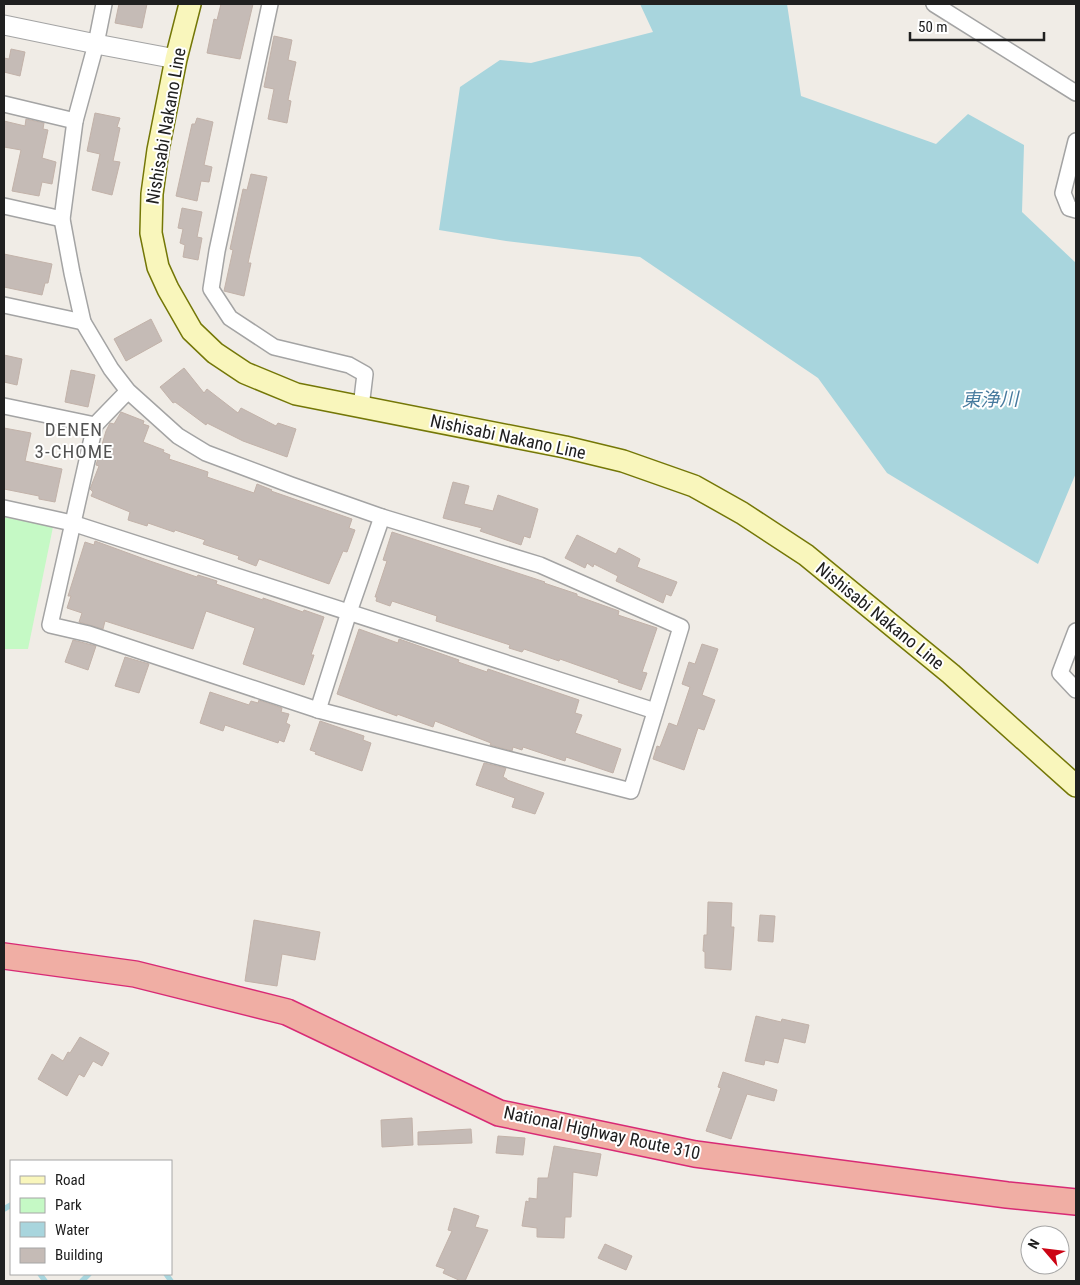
<svg xmlns="http://www.w3.org/2000/svg" width="1080" height="1285" viewBox="0 0 1080 1285" font-family="'Roboto Condensed','Noto Sans JP',sans-serif">
  <style>
    .park { fill: #c5f9c5 }
    .water { fill: #a8d5dd }
    .lines { fill: none; stroke-linecap: round; stroke-linejoin: round }
    .stream { stroke: #a8d5dd; stroke-width: 5.5 }
    .building { fill: #c5bbb6; stroke: #c2b2a9 }
    .minor-casing { stroke: #a4a4a4; stroke-width: 18 }
    .tertiary-casing { stroke: #a4a4a4; stroke-width: 21 }
    .secondary-casing { stroke: #747707; stroke-width: 24 }
    .trunk-casing { stroke: #d82a75; stroke-width: 28 }
    .minor { stroke: #fff; stroke-width: 15 }
    .tertiary { stroke: #fff; stroke-width: 19 }
    .secondary { stroke: #f9f6bc; stroke-width: 21 }
    .trunk { stroke: #f0aea4; stroke-width: 25 }
    .labels { text-anchor: middle; stroke-width: 4; stroke-linejoin: round; paint-order: stroke }
    .street-label { font-size: 18px; fill: #202020; stroke: #fff }
    .water-label { font-size: 19px; font-style: italic; fill: #477a9e; stroke: #fff }
    .neighbourhood-label { font-size: 19px; letter-spacing: 1px; fill: #535353; stroke: #fff }
  </style>
  <rect width="100%" height="100%" fill="#f0ece6"/>
  <path class="park" d="M4,517L53,527L28,649H4Z"/>
  <path class="water" d="M640,4H787L801,96L936,144L968,114L1024,145L1022,212L1076,263V473L1038,564L887,473L818,378L640,257L506,241L439,230L460,87L500,60L531,63L653,32Z"/>
  <g class="lines">
    <g class="stream">
      <path d="M4,1209L11,1205"/>
      <path d="M40,1274L45,1281"/>
      <path d="M166,1274L171,1281"/>
      <path d="M82,1281L89,1274"/>
    </g>
  </g>
  <g class="building">
    <path d="M119,4H147L142,28L115,23Z"/>
    <path d="M221,4H253L240,59L207,53L214,19L217,20Z"/>
    <path d="M274,36L292,40L288,60L296,62L288,100L291,101L287,123L268,119L274,89L264,87Z"/>
    <path d="M11,49L25,52L20,76L4,72V58L9,59Z"/>
    <path d="M95,113L120,118L117,127L120,128L113,161L120,162L112,195L92,190L100,154L87,151Z"/>
    <path d="M197,118L213,122L204,165L212,167L209,182L201,181L197,201L176,196L192,124H195Z"/>
    <path d="M26,119L44,123L43,129L48,130L42,158L56,162L52,184L42,182L39,196L12,191L21,150L4,147V121L25,126Z"/>
    <path d="M251,174L267,177L248,263H251L244,296L224,291L233,250L230,249L243,189L247,190Z"/>
    <path d="M182,208L202,212L197,237L202,238L198,260L183,257L185,245L180,243L183,229L178,228Z"/>
    <path d="M4,254L52,264L48,283H45L42,295L4,287Z"/>
    <path d="M151,319L162,341L126,361L114,339Z"/>
    <path d="M4,355L22,359L17,385L4,382Z"/>
    <path d="M184,368L204,393L207,389L238,413L241,408L276,426L278,423L296,429L287,457L243,441L207,423L206,425L175,402L173,403L160,387Z"/>
    <path d="M71,370L95,375L88,407L65,402Z"/>
    <path d="M121,412L144,421L143,424L149,426L143,442L164,450L163,452L170,455L169,459L208,472L207,477L254,493L257,484L272,490L271,491L352,519L349,528L355,530L347,552L343,551L329,584L259,559L256,566L238,559L239,556L203,544L205,540L175,530L174,532L148,523L147,526L128,520L130,512L91,496L93,492L90,489L99,466L96,465L106,431L110,423L114,424Z"/>
    <path d="M4,428L31,433L25,461L62,469L55,502L39,499V496L4,489Z"/>
    <path d="M453,482L469,486L464,504L493,511L498,495L538,509L530,538L524,536L521,545L480,531L482,528L443,518Z"/>
    <path d="M392,532L545,582L544,583L577,594V596L619,611L618,615L657,628L642,672L647,673L641,690L618,682L619,680L560,659L559,661L524,649L522,652L509,648L510,645L436,621L437,616L392,601L390,606L376,601L377,597H375L387,561L383,560Z"/>
    <path d="M577,535L616,554L619,548L640,559L637,567L677,582L671,596L666,594L663,603L616,581L618,576L594,564L593,567L587,563L585,568L565,558Z"/>
    <path d="M95,541L147,560L197,577L198,575L217,581L216,584L263,600V598L303,612L304,610L324,617L311,655H314L304,685L243,664L255,628L206,611L193,649L105,621L103,629L79,622L82,613L67,608L71,596H68L85,542L94,545Z"/>
    <path d="M359,629L398,643L399,639L459,660L458,662L487,672L488,669L579,700L575,713L582,715L575,733L621,749L613,773L566,757L565,761L523,747L522,750L513,747L512,751L490,745L491,743L435,721L433,727L397,714V716L337,694Z"/>
    <path d="M73,640L96,646L88,670L65,662Z"/>
    <path d="M702,644L718,649L702,695L715,700L704,730L698,728L684,770L653,759L657,746L660,747L669,723L677,726L690,687L682,684L689,662L695,664Z"/>
    <path d="M125,657L149,664L139,693L115,686Z"/>
    <path d="M210,692L249,705L251,701L258,703L259,700L282,708L281,712L289,714L286,723L290,725L284,742L279,740L278,743L225,725L223,731L200,723Z"/>
    <path d="M320,721L364,736L363,740L371,743L362,771L315,754L316,752L310,750Z"/>
    <path d="M484,763L506,768L503,777L507,779V780L544,793L535,814L512,807L515,798L476,785Z"/>
    <path d="M708,902L732,903L731,927H734L731,970L705,968V952L703,951L704,935H707Z"/>
    <path d="M760,915L775,916L773,942L758,941Z"/>
    <path d="M254,920L320,932L315,960L282,954L277,986L245,981Z"/>
    <path d="M756,1016L781,1022L782,1019L809,1025L805,1043L784,1038L778,1063L765,1060L764,1065L745,1061Z"/>
    <path d="M80,1037L109,1053L102,1066L93,1061L84,1077L79,1074L67,1096L38,1079L52,1054L63,1061L68,1052L70,1053Z"/>
    <path d="M723,1072L777,1090L774,1101L747,1094L731,1139L706,1131L721,1088L718,1087Z"/>
    <path d="M412,1118L413,1145L382,1147L381,1120Z"/>
    <path d="M471,1129L472,1143L418,1145V1132Z"/>
    <path d="M498,1136L525,1138L523,1155L496,1153Z"/>
    <path d="M554,1146L601,1154L597,1176L573,1172L571,1217H565L564,1238L537,1237V1228L522,1226L526,1201L529,1202V1198L537,1199L538,1178H548Z"/>
    <path d="M454,1208L479,1216L475,1227L488,1230L465,1281H461L443,1273L445,1269L436,1266L452,1231L448,1230Z"/>
    <path d="M605,1244L632,1256L626,1270L598,1258Z"/>
  </g>
  <g class="lines">
    <g class="minor-casing">
      <g id="minor">
        <path d="M104,4L96,44L75,121L62,219L72,273L83,322L111,369L128,391L178,436L206,453L291,485L382,517L540,565L681,627L631,791L318,710L89,634L50,625L95,425L128,391"/>
        <path d="M270,4L217,251L211,289L230,318L274,347L349,365L365,374L361,407"/>
        <path d="M934,4L1076,93"/>
        <path d="M4,104L75,121"/>
        <path d="M1076,141L1063,193L1069,208L1076,210"/>
        <path d="M4,206L62,219"/>
        <path d="M4,305L83,322"/>
        <path d="M4,406L95,425"/>
        <path d="M4,508L72,523L655,711"/>
        <path d="M1076,631L1060,673L1076,690"/>
        <path d="M318,710L349,612L382,517"/>
      </g>
    </g>
    <g class="tertiary-casing">
      <path id="tertiary" d="M4,25L96,44L176,59"/>
    </g>
    <g class="secondary-casing">
      <path id="secondary" d="M190,4L176,59L158,150L152,194L151,233L158,267L168,289L192,331L215,353L245,373L296,394L565,447L623,461L694,486L742,513L806,555L951,674L1076,786"/>
    </g>
    <g class="trunk-casing">
      <path id="trunk" d="M4,956L135,974L287,1012L499,1113L695,1154L1007,1195L1076,1202"/>
    </g>
    <use href="#minor" class="minor"/>
    <use href="#tertiary" class="tertiary"/>
    <use href="#secondary" class="secondary"/>
    <use href="#trunk" class="trunk"/>
  </g>
  <g class="labels">
    <g class="street-label">
      <text transform="translate(166 126) rotate(-80)" y="6">Nishisabi Nakano Line</text>
      <text transform="translate(508 437) rotate(12)" y="6">Nishisabi Nakano Line</text>
      <text transform="translate(880 616) rotate(39)" y="6">Nishisabi Nakano Line</text>
      <text transform="translate(602 1133) rotate(12)" y="6">National Highway Route 310</text>
    </g>
    <g class="water-label">
      <text transform="translate(990 399) rotate(-1)" y="7">東浄川</text>
    </g>
    <g class="neighbourhood-label">
      <text x="74" y="436">DENEN<tspan x="74" dy="22">3-CHOME</tspan></text>
    </g>
  </g>
  <rect width="1080" height="1285" fill="none" stroke="#202020" stroke-width="10"/>
  <rect x="10" y="1160" width="162" height="115" fill="#ffffff" stroke="#a6a6a6"/>
  <rect x="20" y="1176" width="25" height="8" fill="#f9f6bc" stroke="#a6a6a6"/>
  <text x="55" y="1185" font-size="15" fill="#202020">Road</text>
  <rect x="20" y="1198" width="25" height="15" fill="#c5f9c5" stroke="#a6a6a6"/>
  <text x="55" y="1210" font-size="15" fill="#202020">Park</text>
  <rect x="20" y="1222" width="25" height="15" fill="#a8d5dd" stroke="#a6a6a6"/>
  <text x="55" y="1235" font-size="15" fill="#202020">Water</text>
  <rect x="20" y="1248" width="25" height="15" fill="#c5bbb6" stroke="#a6a6a6"/>
  <text x="55" y="1260" font-size="15" fill="#202020">Building</text>
  <g transform="translate(1045 1250) rotate(298)"><circle r="24" fill="#ffffff" stroke="#a6a6a6"/>
  <path d="M0-4L9 19L0 12L-9 19Z" fill="#cc0415"/>
  <text y="-8" font-size="14" font-weight="bold" text-anchor="middle" fill="#202020">N</text>
  </g>
  <path d="M910 32v8h134v-8" fill="none" stroke="#202020" stroke-width="2.5"/>
  <text x="918" y="32" font-size="15" fill="#202020" stroke="#ffffff" stroke-width="4" paint-order="stroke">50 m</text>
</svg>
